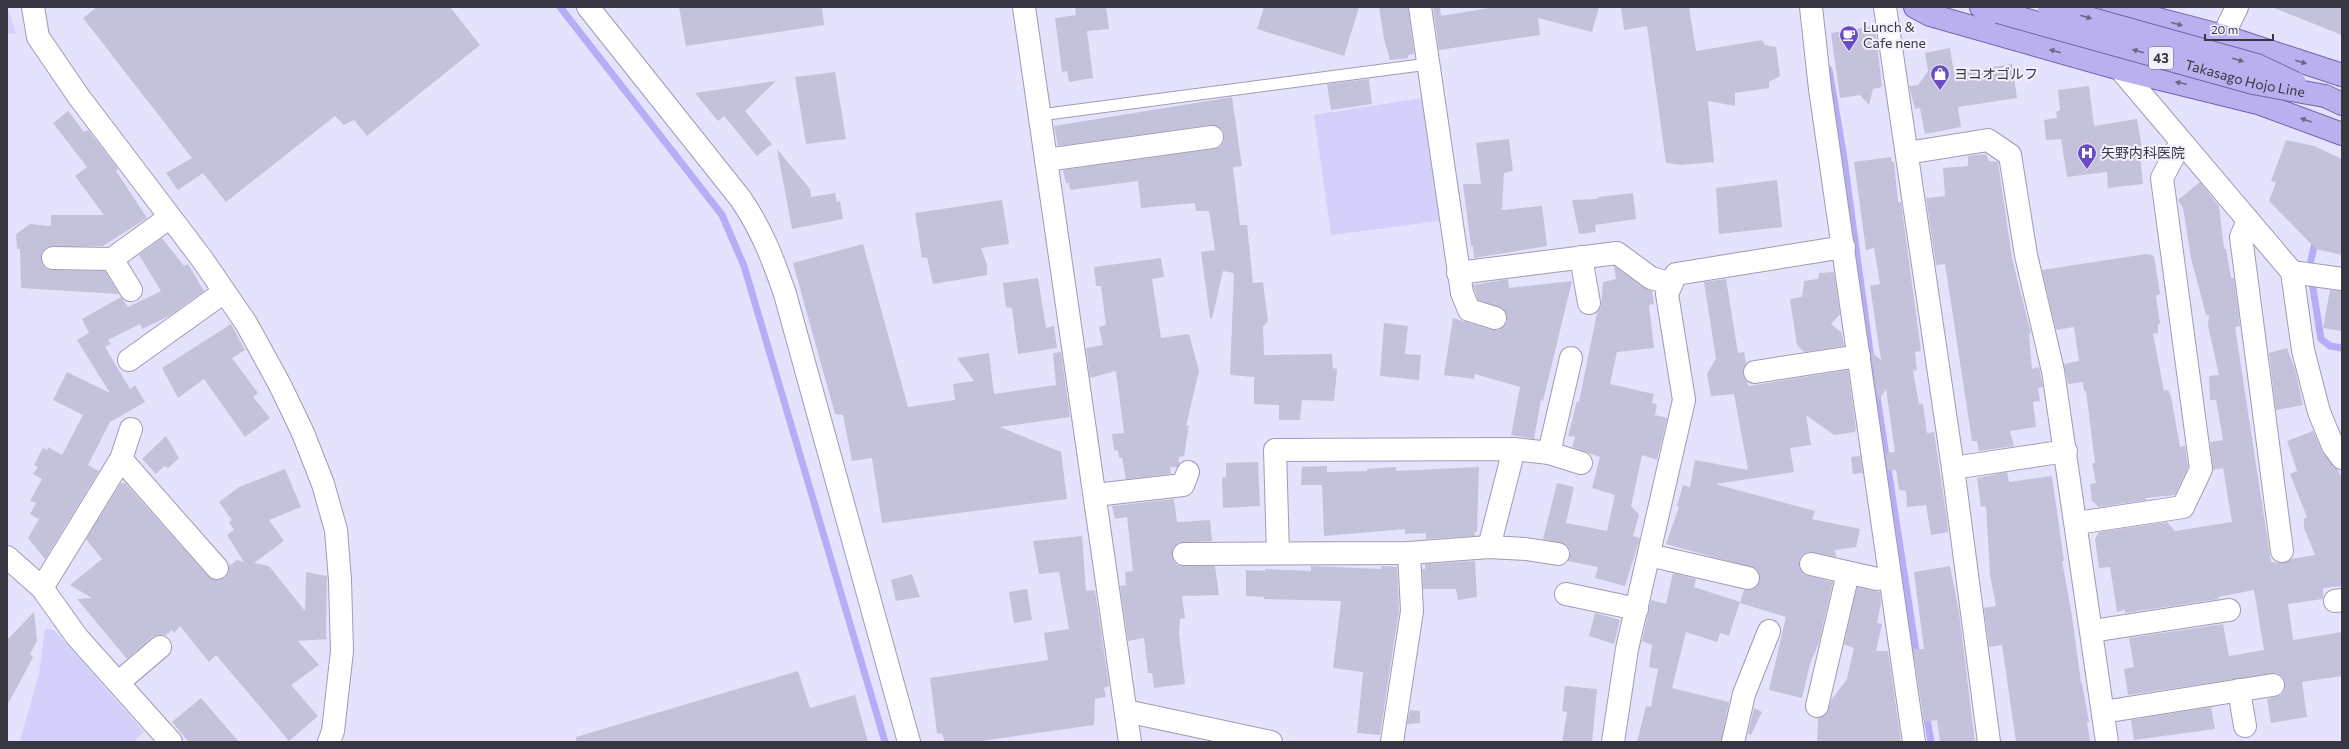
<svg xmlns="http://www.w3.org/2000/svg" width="2349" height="749" viewBox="0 0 2349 749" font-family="Commissioner,'Noto Sans JP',sans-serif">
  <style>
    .green { fill: #d3d0fc }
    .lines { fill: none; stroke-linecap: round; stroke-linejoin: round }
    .stream { stroke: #b5adf6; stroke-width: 7 }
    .building { fill: #c4c2db }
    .lane-casing { stroke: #9e9cb5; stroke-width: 13 }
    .street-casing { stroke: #9e9cb5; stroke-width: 24 }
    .secondary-casing { stroke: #9e9cb5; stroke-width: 24 }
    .primary-casing { stroke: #6f63ac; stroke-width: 24 }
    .lane { stroke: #fff; stroke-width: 11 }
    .street { stroke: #fff; stroke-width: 22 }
    .secondary { stroke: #fff; stroke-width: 22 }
    .primary { stroke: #bab0ef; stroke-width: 22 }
    .primary-bridge-casing { stroke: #6f63ac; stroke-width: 24; stroke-linecap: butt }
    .primary-bridge { stroke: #bab0ef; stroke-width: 22 }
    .oneway { fill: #6c6787 }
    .labels { text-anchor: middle; stroke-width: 4; stroke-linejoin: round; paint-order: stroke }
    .shield { fill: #f2f1fc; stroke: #706f79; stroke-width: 1 }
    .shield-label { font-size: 13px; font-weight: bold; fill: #383741 }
    .poi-label { font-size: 14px; fill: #383741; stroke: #f2f1fc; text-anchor: start }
    .street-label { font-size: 14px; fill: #383741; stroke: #f2f1fc }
  </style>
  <rect width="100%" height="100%" fill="#e4e2fc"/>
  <g class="green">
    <path d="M7,7L16,33L7,34Z"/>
    <path d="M1429,97L1447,220L1331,235L1314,115Z"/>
    <path d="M45,629L54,630L144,732L133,742L20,741L39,674Z"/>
  </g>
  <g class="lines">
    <g class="stream">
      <path d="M560,7L722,215L744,266L885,742"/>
      <path d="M1829,70L1843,152L1870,352L1917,657"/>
      <path d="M2311,260L2316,239"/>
      <path d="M2312,282L2321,339L2330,346L2342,348"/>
      <path d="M1926,713L1931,742"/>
    </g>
  </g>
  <g class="building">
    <path d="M97,7H450L480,45L367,136L354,120L344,125L335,116L226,202L203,173L178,190L166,173L192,158L83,18Z"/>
    <path d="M679,7H822L824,25L686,46Z"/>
    <path d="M1075,7H1106L1109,29L1087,31L1093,78L1069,82L1067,71L1062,72L1055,18L1076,15Z"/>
    <path d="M1264,7H1359L1344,56L1257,29Z"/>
    <path d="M1379,7H1408L1414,54L1408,55V58L1390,60L1384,39Z"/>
    <path d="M1433,7H1440L1441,16L1495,7H1599L1592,32L1538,18L1540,35L1439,50Z"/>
    <path d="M1621,7H1689L1696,51L1762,40L1765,45L1776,47L1780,76L1769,82V88L1735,93V106L1708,101L1714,162L1681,165L1666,163L1647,26L1624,30Z"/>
    <path d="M2274,7H2342V35L2274,8Z"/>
    <path d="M1875,26L1882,87L1873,89L1869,105L1860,95L1840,98L1831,33Z"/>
    <path d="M1950,48L1954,73L2012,64L2017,98L1958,107L1961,127L1925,134L1920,108L1915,109L1909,86L1918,85L1928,71L1925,53Z"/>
    <path d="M835,72L846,139L806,144L795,77Z"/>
    <path d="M1369,79L1372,104L1331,110L1327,84Z"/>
    <path d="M776,81L745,111L772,144L757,156L724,116L718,121L695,93Z"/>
    <path d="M2089,86L2094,126L2137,119L2143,154L2140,155L2143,184L2108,188L2107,172L2067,177L2061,139L2046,140L2044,120L2057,118L2056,112L2060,110L2058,90Z"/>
    <path d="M1232,97L1242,166L1233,167L1240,225H1247L1253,283L1263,282L1268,321L1263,327L1264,355L1332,354L1333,368L1337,369L1334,401L1302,400L1300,420H1279V405L1254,404V377L1230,375L1234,273L1223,271L1212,319L1210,318L1201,252L1215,250L1209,211H1196L1195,203L1141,208L1138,181L1070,190L1069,183H1066L1063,170L1214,149L1220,147L1224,141V135L1222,129L1210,125L1058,146L1054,126Z"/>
    <path d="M68,111L84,132L88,130L118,169L116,171L147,218L103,246L47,247L42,252V264L46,268L53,270L105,271L119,294L21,288L20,249H17L16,234L30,224L51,226V215H104L75,176L87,167L53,123Z"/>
    <path d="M1509,139L1513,171L1504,173L1502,210L1542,206L1547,246L1474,258L1473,246H1471L1463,184H1481L1476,143Z"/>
    <path d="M2286,140L2314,146L2342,159V255L2316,249L2269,201L2276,182L2271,181Z"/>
    <path d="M777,149L810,189L811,197L835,193L837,202L840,201L843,219L792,229Z"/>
    <path d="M1986,154L1989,161L1998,162L2012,258L2031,334H2029L2032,369L2039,367L2043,387L2038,388L2040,401L2033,402L2036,427L2010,431L2014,446L1979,451L1977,441H1972L1945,264L1936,265L1926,198L1945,196L1943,168L1968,166V156Z"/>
    <path d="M1891,157L1892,162H1894L1898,202H1901L1921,351L1915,352L1917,370L1913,371L1919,404H1923L1927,433L1934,432L1947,520L1948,532L1931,535L1926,505L1907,507L1906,491L1899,490L1896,470L1888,471L1885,453L1895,452L1886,389L1878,401L1871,352L1881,360L1870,286L1880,284L1874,248L1866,250L1854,162Z"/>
    <path d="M1777,180L1782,227L1719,234L1716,188Z"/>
    <path d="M2200,182L2219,206L2224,249H2226L2231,278H2234L2240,326L2235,327L2271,562L2284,563L2291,559L2315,555L2304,528V519L2307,517L2290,474L2297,471L2287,441L2313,431L2323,453L2338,470L2342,479V586L2323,588V599L2288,604L2293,640L2342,632V676L2302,682L2307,717L2271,723L2267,699L2281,695L2285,689L2283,677L2277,673L2128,695L2124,669L2134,667L2129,638L2223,624L2229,656L2264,650L2254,590L2218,597L2219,599L2125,613V610L2117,612L2110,567L2099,568L2095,539L2099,532L2167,522L2175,531L2232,522L2223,468L2213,470L2210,442L2223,440L2216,400H2210L2209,376L2219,375L2208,326L2209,315H2206L2191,258L2183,208L2178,200Z"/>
    <path d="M1633,193L1636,219L1595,225L1596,232L1579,234L1572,200L1597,199L1599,197Z"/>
    <path d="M1002,200L1009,244L981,248L987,265V275L933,284L927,257L922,258L915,213Z"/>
    <path d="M162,238L184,266L188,264L204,291L169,316L142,329L140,324L108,340L111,344L105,347L130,389L135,385L145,402L110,422L88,465L99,471L45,559L28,538L39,519L30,514L36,503L30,501L42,479L33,474L38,467L34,465L43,448L47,450L48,447L62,455L83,415L53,400L67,372L110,393L77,340L89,333L82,319L121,297L128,307L161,291L139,255Z"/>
    <path d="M863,244L908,407L955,400L953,384L974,381L957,358L989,353L994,394L1056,385L1053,353L1061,352L1070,417L1000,427L1061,452L1067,499L882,523L872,458L852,461L843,415L835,414L793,263Z"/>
    <path d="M2146,254L2154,256L2160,294L2156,296L2160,324H2158V333L2153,334L2164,391L2168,390L2171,396L2180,447L2185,446L2188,467L2175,495L2145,498L2147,500L2098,507L2095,503L2092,502L2090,484L2096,483L2092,463H2095L2086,391H2084L2083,382L2068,384L2064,364L2079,361L2074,327L2056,330L2042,270Z"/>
    <path d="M1161,258L1164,277L1152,279L1161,338L1189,334L1199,371L1186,426L1189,425L1184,456L1179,457V464L1177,467H1170L1171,474L1126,479L1122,458H1119L1118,451L1114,450L1112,434L1124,433L1116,371L1090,378L1086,348L1103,345L1099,327L1106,325L1101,286H1096L1094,267Z"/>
    <path d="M1614,266L1644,288L1652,291L1654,304L1649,305L1654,348L1617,352L1610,384L1654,394L1652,403L1657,404L1655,415L1667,418L1657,460L1642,455L1631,506L1639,515L1633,536L1640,538L1625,586L1595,578L1598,567L1568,561L1570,550L1566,545L1543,539L1557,483L1574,487L1566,523L1607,531L1615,495L1592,488L1600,457L1572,447L1575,437L1568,436L1577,401L1579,402L1597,313L1601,307L1603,282L1616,279Z"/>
    <path d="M1834,272L1840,314L1831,324L1842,333L1844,346L1804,352L1797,345L1790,299L1802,297L1804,281L1818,279L1819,273Z"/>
    <path d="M1038,278L1046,328L1054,326L1057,348L1018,354L1012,308L1006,307L1003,283Z"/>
    <path d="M1508,279L1509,288L1572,281L1543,401L1541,400L1534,439L1511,435L1520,387L1475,374L1474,379L1444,375L1453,318L1492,330H1498L1507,322V316L1504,310L1478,300L1473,285Z"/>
    <path d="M1726,279L1738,353L1744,352L1746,364L1743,374L1749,386L1848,370L1856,430L1855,432L1834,435L1806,415L1811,445L1790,448L1794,472L1715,484L1815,511L1812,519L1860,529L1856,547L1835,550L1836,557L1808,552L1802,555L1799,561V568L1803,574H1801L1833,582L1819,642L1810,664L1802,698L1769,690L1786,617L1740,603L1744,590H1752L1760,581V575L1757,569L1666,544L1679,507L1677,506L1683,485L1690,487L1695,460L1748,470L1734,394L1711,396L1707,374L1716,359L1704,282Z"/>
    <path d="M2330,290L2342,291V331L2323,328Z"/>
    <path d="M1384,323L1408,326L1405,354L1421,355L1419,380L1380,376Z"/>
    <path d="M231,324L245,350L232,358L258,393L253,397L270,418L245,437L204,379L178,398L162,368Z"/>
    <path d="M2287,348L2295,369L2303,405L2276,410L2269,353Z"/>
    <path d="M166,436L179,458L168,468L164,466L156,474L142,459Z"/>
    <path d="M1860,456L1863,473L1853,474L1851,457Z"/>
    <path d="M1258,462L1260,506L1223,508L1222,478L1226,477V463Z"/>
    <path d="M1327,466V472L1367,471V469L1396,467V471L1479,467L1477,532H1474L1475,536L1426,539V533L1405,534V529L1324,536L1322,485H1301L1302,467Z"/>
    <path d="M285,469L301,507L269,520L284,541L254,563L269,566L305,611L306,572L327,576L326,637L328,639L298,641L319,665L291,685L318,716L289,741L216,655L209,662L180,626L174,633L172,630L165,636L158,635L152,637L127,659L77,599L92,598L70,585L102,559L86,539L121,483H125L208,576L213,580L225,578L229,566L237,560L244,562L227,535L234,530L229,522L232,520L219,502L239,487Z"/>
    <path d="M2007,472L2009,482L2052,476L2064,561H2062L2072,616L2081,683H2082L2089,722H2087L2090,742H2016L2002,645L1989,647L1984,608L1996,606L1990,575L1986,506L1981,507L1977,478Z"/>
    <path d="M1174,499L1177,522L1210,520L1212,541L1178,543L1173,548V560L1177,565L1184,566H1215L1219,595L1182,596L1185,618L1180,619L1179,633L1185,684L1154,688L1152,673H1148L1144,638L1128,641L1120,586L1126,585L1125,572L1133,571L1127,517L1115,519L1112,506Z"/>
    <path d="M1082,536L1086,591L1095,590L1109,686L1104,688L1106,697L1095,699L1094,725L974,742H945L942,734L937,733L930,678L1048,660L1044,633L1069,629L1059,572L1039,574L1033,541Z"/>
    <path d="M1475,561L1477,597L1458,600L1456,589H1423L1422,569H1425V564Z"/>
    <path d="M1311,566L1381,569V566L1397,567L1399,610L1380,735L1357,733L1363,672L1333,668L1341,601L1264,599V597L1246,596V570L1265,571V569L1311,571Z"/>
    <path d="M1950,566L1959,612L1975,742H1940L1937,720L1924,722L1913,649H1924L1914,572Z"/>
    <path d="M1673,573L1696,579L1694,587L1740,602L1729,636L1720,633L1717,642L1686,632L1672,688L1729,702L1721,742H1637L1646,706L1651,707L1658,669L1649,667L1652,645L1642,641L1651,600L1666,604Z"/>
    <path d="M912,574L920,597L896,601L891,580Z"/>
    <path d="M1857,587L1880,592L1881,603L1877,623L1882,624L1876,651H1888L1901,742H1817L1818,718L1826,714L1832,699L1847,679L1854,648L1844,644Z"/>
    <path d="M1027,589L1032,620L1014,623L1009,592Z"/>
    <path d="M34,612L37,641L30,654L33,657L7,706V640Z"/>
    <path d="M1595,613L1620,620L1614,644L1589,636Z"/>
    <path d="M798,671L810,708L855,695L868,742H576V737Z"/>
    <path d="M1565,686L1597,689L1592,742H1562L1567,712L1562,711Z"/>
    <path d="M201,698L239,742H189L172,722Z"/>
    <path d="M2211,707L2215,729L2134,740L2131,720Z"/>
    <path d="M1754,708L1762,712L1751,735L1748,734Z"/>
    <path d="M1410,710L1420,711V723L1407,724Z"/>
  </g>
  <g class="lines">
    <g class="lane-casing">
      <path id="lane" d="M1040,115L1428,64"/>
    </g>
    <g class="street-casing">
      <g id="street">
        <path d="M33,7L38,37L79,97L202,259L246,323L280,385L303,433L323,484L336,530L340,580L342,651L333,731L329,742"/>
        <path d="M1024,7L1130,742"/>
        <path d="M1420,7L1462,293L1469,310L1495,318"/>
        <path d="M1811,7L1820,89L1914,742"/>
        <path d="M1885,7L1953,468L1989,742"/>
        <path d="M2218,54L2223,36L2237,7"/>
        <path d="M2120,69L2292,272L2303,350L2319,412L2333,446L2342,458"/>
        <path d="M1907,153L1988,140L2010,155L2026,255L2053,371L2107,742"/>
        <path d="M1046,160L1212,137"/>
        <path d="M2248,220L2241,237L2282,551"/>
        <path d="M1581,257L1589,303"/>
        <path d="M53,258L112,259L170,217"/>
        <path d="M112,259L131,290"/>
        <path d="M2292,272L2342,279"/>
        <path d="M1458,273L1617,253L1651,278L1670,283"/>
        <path d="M129,360L224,292"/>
        <path d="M1755,372L1859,356"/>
        <path d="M1549,453L1571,358"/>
        <path d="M121,459L217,568"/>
        <path d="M1953,468L2066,451"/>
        <path d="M1095,495L1183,485L1188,472"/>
        <path d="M2077,523L2183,507L2201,469L2162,178L2181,142"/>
        <path d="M1489,547L1514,449"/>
        <path d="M1278,553L1275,450L1514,449L1549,453L1581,463"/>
        <path d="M1184,554L1409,553L1489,547L1526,549L1558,554"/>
        <path d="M1649,555L1748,578"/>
        <path d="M7,557L42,588L77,637L171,742"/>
        <path d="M1811,564L1877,579L1890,577"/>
        <path d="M42,588L121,459L131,429"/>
        <path d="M1566,594L1637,609"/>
        <path d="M2335,601L2342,600"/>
        <path d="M2092,631L2229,610"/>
        <path d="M119,682L160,647"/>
        <path d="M2239,690L2245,726"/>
        <path d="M1817,706L1848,573"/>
        <path d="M1126,711L1271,742"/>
        <path d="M2103,712L2273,685"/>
        <path d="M1392,742L1412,611L1409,553"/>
        <path d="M1613,742L1627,649L1684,400L1667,294L1676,274L1844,247"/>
        <path d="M1733,742L1744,694L1769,631"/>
      </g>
    </g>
    <g class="secondary-casing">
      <path id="secondary" d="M588,7L740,198C761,228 773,259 785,294L909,742"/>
    </g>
    <g class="primary-casing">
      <g id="primary">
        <path d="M1915,7L1930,15L2120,69L2258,103L2342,134"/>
        <path d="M1981,7L1998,12"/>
        <path d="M2112,7L2223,36L2342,75"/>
        <path d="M2325,96L2342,104"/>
      </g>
    </g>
    <use href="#lane" class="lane"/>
    <use href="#street" class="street"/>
    <use href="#secondary" class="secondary"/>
    <use href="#primary" class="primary"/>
    <g class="primary-bridge-casing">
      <g id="primary-bridge">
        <path d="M2049,7L2257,65L2295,83"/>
        <path id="s1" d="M1998,12L2253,83L2325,96"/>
      </g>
    </g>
    <use href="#primary-bridge" class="primary-bridge"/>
  </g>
  <defs><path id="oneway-solid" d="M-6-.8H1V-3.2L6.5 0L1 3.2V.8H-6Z"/></defs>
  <g class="oneway">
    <use href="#oneway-solid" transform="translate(2086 17) rotate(16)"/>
    <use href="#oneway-solid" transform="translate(2177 24) rotate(15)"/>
    <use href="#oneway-solid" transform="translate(2055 51) rotate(-164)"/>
    <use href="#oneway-solid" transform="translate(2138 51) rotate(-164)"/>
    <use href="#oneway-solid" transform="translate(2238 60) rotate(16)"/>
    <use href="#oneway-solid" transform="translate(2301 62) rotate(18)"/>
    <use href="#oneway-solid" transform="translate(2181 83) rotate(-168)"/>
    <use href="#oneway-solid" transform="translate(2306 120) rotate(-161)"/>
  </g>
  <defs>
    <g id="cafe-pin" transform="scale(1)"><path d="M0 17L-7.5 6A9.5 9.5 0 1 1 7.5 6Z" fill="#684dc6" stroke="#f2f1fc"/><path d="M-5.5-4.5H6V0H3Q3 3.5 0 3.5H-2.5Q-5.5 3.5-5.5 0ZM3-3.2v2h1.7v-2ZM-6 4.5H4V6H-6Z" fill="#fff"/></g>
    <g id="shop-pin" transform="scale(1)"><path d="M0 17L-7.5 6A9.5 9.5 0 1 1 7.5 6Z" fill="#684dc6" stroke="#f2f1fc"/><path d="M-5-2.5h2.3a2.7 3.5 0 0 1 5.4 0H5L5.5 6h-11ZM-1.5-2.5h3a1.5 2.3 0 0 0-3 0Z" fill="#fff"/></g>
    <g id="hospital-pin" transform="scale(1)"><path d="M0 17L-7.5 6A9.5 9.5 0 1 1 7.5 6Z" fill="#684dc6" stroke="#f2f1fc"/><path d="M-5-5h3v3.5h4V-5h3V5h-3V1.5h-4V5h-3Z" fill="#fff"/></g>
  </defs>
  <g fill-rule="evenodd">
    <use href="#cafe-pin" x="1849" y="35"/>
    <use href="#shop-pin" x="1940" y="74"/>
    <use href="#hospital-pin" x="2087" y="153"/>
  </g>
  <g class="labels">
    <rect class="shield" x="2149" y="47" width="24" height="22" rx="3"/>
    <g class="shield-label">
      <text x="2161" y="63">43</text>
    </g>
    <g class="poi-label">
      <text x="1863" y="32">Lunch &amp;<tspan x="1863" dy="16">Cafe nene</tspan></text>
      <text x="1954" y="79">ヨコオゴルフ</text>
      <text x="2101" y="158">矢野内科医院</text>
    </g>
    <g class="street-label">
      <text dy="5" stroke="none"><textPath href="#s1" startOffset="256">Takasago Hojo Line</textPath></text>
    </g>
  </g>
  <rect width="2349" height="749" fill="none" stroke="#383741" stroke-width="16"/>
  <path d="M2205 34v6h68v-6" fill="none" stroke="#383741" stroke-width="2"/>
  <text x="2211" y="34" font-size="12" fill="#383741" stroke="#f2f1fc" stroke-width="3" paint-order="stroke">20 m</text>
</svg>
